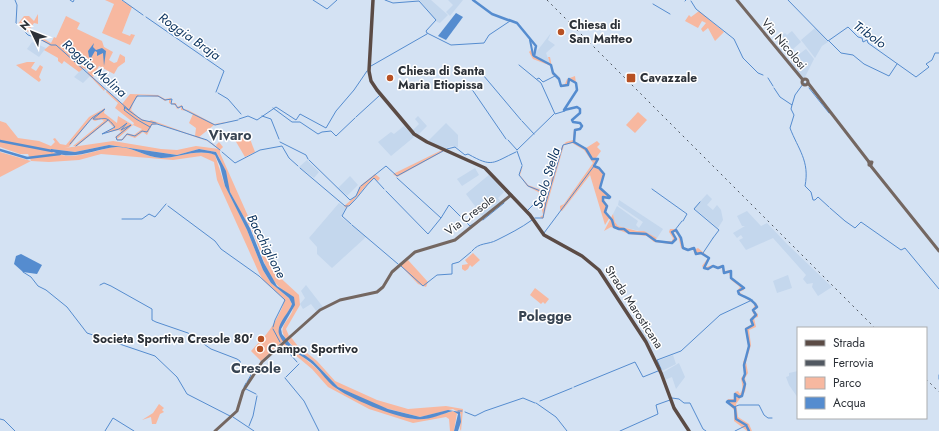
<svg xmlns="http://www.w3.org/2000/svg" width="939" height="431" viewBox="0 0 939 431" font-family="Jost,sans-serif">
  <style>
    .built { fill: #c4d7ed }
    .green { fill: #f7b8a0; fill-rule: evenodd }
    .water { fill: #558ccf }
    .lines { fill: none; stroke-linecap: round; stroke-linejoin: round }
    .stream { stroke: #558ccf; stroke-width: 1 }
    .canal { stroke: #558ccf; stroke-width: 2 }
    .river { stroke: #558ccf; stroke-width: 2.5 }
    .secondary { stroke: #746761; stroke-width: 3 }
    .primary { stroke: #5b4b45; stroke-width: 3.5 }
    .rail { stroke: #515861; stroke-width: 1; stroke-dasharray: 2 4; stroke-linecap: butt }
    .poi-dot { fill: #b75124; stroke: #fff; stroke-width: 1.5 }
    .labels { text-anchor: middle; stroke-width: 3; stroke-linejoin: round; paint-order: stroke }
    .poi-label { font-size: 12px; font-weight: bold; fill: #2c3138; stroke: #fff; text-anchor: start }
    .street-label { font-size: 12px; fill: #2c3138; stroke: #fff }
    .water-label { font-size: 13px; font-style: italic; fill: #09315d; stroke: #fff }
    .quarter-label { font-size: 14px; font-weight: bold; fill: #384452; stroke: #fff }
  </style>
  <rect width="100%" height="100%" fill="#d4e2f3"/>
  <g class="built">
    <path d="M419,0H431L448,15L440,23L437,22Z"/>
    <path d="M448,0H463L450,16L446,12L453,5Z"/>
    <path d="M815,28L828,42L822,46L815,58L801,40Z"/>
    <path d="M779,30L782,35L785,33L787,35L792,31L801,42L793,49L798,55L806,49L814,59L804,79L789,64L794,58L787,49L782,53L776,46L784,39Z"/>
    <path d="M551,33L548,40L555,45L546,53L550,64L534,55Z"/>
    <path d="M32,42L46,48L39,57L27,49Z"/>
    <path d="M84,67L89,71L87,73L90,76L83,83L74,77Z"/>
    <path d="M418,116L427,126L418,135L413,130L419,124L415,119Z"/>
    <path d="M446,123L458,135V147L451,146L445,149L428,141Z"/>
    <path d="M404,126L414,137L391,156L378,142L391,132L394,134Z"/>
    <path d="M307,160L319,172L314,178L299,167Z"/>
    <path d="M475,168L479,175L462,186L457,179Z"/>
    <path d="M490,174L504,192L498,198L501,202L483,217L466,194Z"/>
    <path d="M350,176L358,185L347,196L338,188Z"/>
    <path d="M707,194L712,199L707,205L713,210L717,205L721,210L723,220L718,228L694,208Z"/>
    <path d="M619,200L663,229L657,238L644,232L618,226L615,222L613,214L617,206L638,221L636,225L639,228L643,222L618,205Z"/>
    <path d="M339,203L346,208L341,217L366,237L332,268L317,254V247L309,238Z"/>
    <path d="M747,211L761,226L767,223L787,244L832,287L818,296L812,287L813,283L807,284L803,279L806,275L773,238L746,250L739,240L743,238L741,235L737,238L733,233L745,226H742L737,216Z"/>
    <path d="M788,275L792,288L777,293L773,281Z"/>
    <path d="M306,285L323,307L317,312L311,304L303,309L300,304L305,298L301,291Z"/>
    <path d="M646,326L655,338L650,345L640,331Z"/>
    <path d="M673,355L676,364L662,371L657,361Z"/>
    <path d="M679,363L685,377L676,389L672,377L665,380L662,373Z"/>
    <path d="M798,371V398L789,385L786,377L789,376V373Z"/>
  </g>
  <g class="green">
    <path d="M105,0H121L132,7L122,33L130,36L131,34L135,35L130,45L102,33L114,4Z"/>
    <path d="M699,11L724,32L715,41L708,28L703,32L701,29L706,23L702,21L698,28L685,21L689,15L691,17Z"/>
    <path d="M38,14V24L34,23L28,32L18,24L24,16H29L34,21Z"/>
    <path d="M66,16L80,23L77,29L102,41L104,47L113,52L109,60L114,63L117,62L120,54L125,57V62L118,67L114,74L99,66L93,77L105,89L104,91L87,73L89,71L84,68L79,72L64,61L62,64L58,61V58L44,50L50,45L34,37L36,34L51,43L54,37L56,38Z"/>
    <path d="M531,50L533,56L550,64L548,57H550L553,72L560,78L561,85L565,84L567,79L575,76L577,90L576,91V84L571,80L567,86L561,87L559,80L552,74L551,66L533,59L529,52Z"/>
    <path d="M27,62H35L31,68L36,71L40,65L43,67L39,77L41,80L39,82L16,65Z"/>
    <path d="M107,90L122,104L130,94L158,95L165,99L171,98V103H176L177,107L182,105L183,109L188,110L214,124L238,120L214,125L199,137L212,143L217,147L216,145L219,142L223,147L220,150V153L272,270L299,295L300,305L286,329L289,336L286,339C276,326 290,321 293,309C294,305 292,299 292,296C264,282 263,251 250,227C243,216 236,204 230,192C224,179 226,167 216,152L199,149L177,155L109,145L75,152L51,149V151C72,163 94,149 116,147C131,146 146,157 161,158C178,158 198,148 215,155L225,186L247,230L263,270L271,283L289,298L292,304C287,317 273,327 284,340L261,361L251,351L262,339L265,341L266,339L264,337C270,331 285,307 284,299L263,280L259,273L217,180L214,162L201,156L173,160L101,154L79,160L49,162L31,161L0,177V152L31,161L28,154H20L0,147V121L6,123L18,138L39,141L51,146L55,142L53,139L55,138L60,144L66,145L89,117L105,108L104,113L117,123L118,116L133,125L117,139H122L127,133L134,135L142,129L133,125L134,123L115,108L118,103L106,92ZM139,95L159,97L165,101L169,99V103L175,105L177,109L181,107V110L188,111L193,114L189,123L196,128L195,136L151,120L148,122L138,117L131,110L134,101ZM91,119L95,121L101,119L104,121L73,146H77L108,121L114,128L101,134L119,130L121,132L115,137L117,140H123L127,135L135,138L143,132L147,135L152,125L158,124L207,141L219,149L196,146L177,150L161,149L113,141L65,148L69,147Z"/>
    <path d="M638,112L647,120L635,133L626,125Z"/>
    <path d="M581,124L583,127L575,131V142L586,148L597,141L600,144L597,147L601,151L596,158L599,159L595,166L601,169L605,174L600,188L611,198L610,199L603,198L608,206L606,213L610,217L605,225L590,175L562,211L560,210V206L564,204L593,163L584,150L572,143L564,145L543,219L540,217L543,215L542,210L546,195L540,199L542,194L527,186L519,174L523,166L520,175L528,185L547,192L562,146L566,142L573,140L574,129L581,128Z"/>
    <path d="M247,131L255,152L245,157L235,140Z"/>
    <path d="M442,150L444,151L397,177L393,174Z"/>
    <path d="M375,174L380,178L378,181L374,178C363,187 356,200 346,208L344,206L356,196L360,186Z"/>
    <path d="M613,214L615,222L618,226L637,231H644L657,238L655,240L657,241H672L673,238L669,232L670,229H676L682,241L683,247L689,249L692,247L696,249L698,248L710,258L704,268L712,265L717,267L722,265L725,271L731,270L732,278L744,288V290L739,292L757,304L758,307L754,311L758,314V317L754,318L756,327L749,330L751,345L746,362L748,373L745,378C748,394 743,393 736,404L738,417L749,424L752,431H747L734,421V410L727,402L728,399H734L735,392L738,391L740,394C744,389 742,384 741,378L745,374L743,362L747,354L748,345L745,328L751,325L750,319L754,315L752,311L755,304L738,294L737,291L740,287L731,280L729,273H723L722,268L717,269L714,267L704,269L702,266L708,258L702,254L695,255L693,249L687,251L681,248L678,235L675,232H673L677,240L671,244L654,242L647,236L629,234L611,227L604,231Z"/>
    <path d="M473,253L480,260L472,267L470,265L468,269L465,271L462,269V265L468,264L465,260Z"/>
    <path d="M408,260L428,282L426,287L418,284L400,265Z"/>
    <path d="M535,288L549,299L545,304L543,302L541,304L530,295Z"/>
    <path d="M290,336L297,345L317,361L335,381L377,400L408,409L446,406L463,409L461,431L460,429L461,414L453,409L420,417L381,407L338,387L313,361L299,352L287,340Z"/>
    <path d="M285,342L315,367L338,390L386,411L413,419H425L453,411L457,413L454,431H450L449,419L446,417L413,423L369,409L328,387L312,369L282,344Z"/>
    <path d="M159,404L164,408L162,410L164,412L160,414L156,424H152L151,417L142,420L153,413Z"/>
  </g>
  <g class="water">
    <path d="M456,13L463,17L446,40L438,36Z"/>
    <path d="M94,43L93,47L96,50L102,48L106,51L104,66L103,53L97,56V52L95,51L91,58L89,57L88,51Z"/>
    <path d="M109,145L177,155L199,149L216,152L226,171L230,192L250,228L264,263L277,286L294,297L295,305L281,329L282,334L291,345L313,361L338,387L388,409L420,417L448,410L460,412L461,422L458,431H454L458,414L453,411C441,414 428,421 415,419C396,418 348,398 333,386C325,379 319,369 310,362C300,354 283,347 279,334C276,324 289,313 292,304L289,298L271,283L263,270L247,230L225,186L220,166L215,155C198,148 178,158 161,158C146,157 131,146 116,147C93,149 74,162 51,151V149L75,152Z"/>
    <path d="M21,254L42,265L37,274L23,272L14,264L16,256Z"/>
  </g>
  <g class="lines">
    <g class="stream">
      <path d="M15,0L17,5L16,23L28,35L34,37"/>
      <path d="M70,0L73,2L74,0"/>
      <path d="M122,0L143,15"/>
      <path d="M313,0L327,9L337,0"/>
      <path d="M385,0L393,3L419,1L436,20L426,31L427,33"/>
      <path d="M788,0L828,41L848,27L858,37L862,38L863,42L867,40L868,43L916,77L929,67L926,64L932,60L935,53H939"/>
      <path d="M685,1L686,0"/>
      <path d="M691,1L696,9L734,39L743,58L758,73L763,75"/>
      <path d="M653,4L670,14"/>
      <path d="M146,17L224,71L216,92"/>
      <path d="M427,33L451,45L484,43L489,35L510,21"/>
      <path d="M36,37L51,45H56L129,110L137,96H158L165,100L172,99L171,104H175L178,108L182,106L183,109L215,125L238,120"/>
      <path d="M829,41L841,53L853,55L864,64L889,76L897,64"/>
      <path d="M519,65L541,83L555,114L565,111"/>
      <path d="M371,66L427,34"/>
      <path d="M478,69L521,120"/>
      <path d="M768,78L773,86"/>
      <path d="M537,79L539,78L543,82L555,76"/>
      <path d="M804,83L807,85"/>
      <path d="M469,85L506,139"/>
      <path d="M774,88L780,97L792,105L795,95L803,84"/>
      <path d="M809,88L829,113"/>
      <path d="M218,93L228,99L241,114"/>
      <path d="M792,105L791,109L794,115L790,128C798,149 810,161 805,186L811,192L813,200H815L818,197L829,207"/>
      <path d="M124,107L142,120L156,123"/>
      <path d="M125,107L124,110L136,119L150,127"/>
      <path d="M273,108L292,122H300L318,134L322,132L331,131L336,136L355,118"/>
      <path d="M262,116L271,119L279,139"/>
      <path d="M356,117L379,96"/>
      <path d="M239,119L248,116L257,120L276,107L296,120L300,114L326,128L336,111L354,90L367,71"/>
      <path d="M522,121L534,134"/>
      <path d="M508,140L517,150L554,114"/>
      <path d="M280,142L306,155L308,159"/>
      <path d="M70,144L92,118L105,109L93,119C105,120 105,114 115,127L102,134L119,129L127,123L121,130L131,125L116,137L117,140H122L127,134L135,136L142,131L147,132L152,124H157L207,140L220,150"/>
      <path d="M76,146L108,120"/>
      <path d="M447,149L455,147L465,155L468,154C493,168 492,163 516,152"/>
      <path d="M517,151L522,165"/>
      <path d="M222,152L235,163L260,150L282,146L289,158L298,166"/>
      <path d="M309,160L350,200L356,196L360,187"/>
      <path d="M522,166L519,175L528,186L548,194"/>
      <path d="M300,168L345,206H349C359,197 364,187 374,178L384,189"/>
      <path d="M397,178L441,218L449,205L470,226L473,224"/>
      <path d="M361,186L386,166L397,176L443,151"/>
      <path d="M652,189L687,214L683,221"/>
      <path d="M386,191L428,234L441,218"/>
      <path d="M700,202L694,209L719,230L713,238"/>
      <path d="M168,206L215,241L221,249L259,276L285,300L275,320L273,327"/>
      <path d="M347,207L342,216L351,224"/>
      <path d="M830,208L845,221L855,228L861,222L901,250L905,248L939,289"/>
      <path d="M528,210L544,194"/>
      <path d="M535,218H543L546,202L563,145L574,142"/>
      <path d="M122,219H142L149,214L155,217L166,204"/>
      <path d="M483,220L504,203"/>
      <path d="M352,225L398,264"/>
      <path d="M675,230L682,221"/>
      <path d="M544,233L594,166"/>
      <path d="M472,251C479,242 488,245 497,240C509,234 521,228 532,220"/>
      <path d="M703,253L713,238"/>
      <path d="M401,266L423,286L437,275L452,274V264L459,262L471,252"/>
      <path d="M23,272L31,277L38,286L46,290L67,307L87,333L155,356L177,377L187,394L230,416"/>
      <path d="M100,285L104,283L111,286L152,309V320L156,322L188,333L211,349L237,359L240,361L241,367L251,375L247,382"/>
      <path d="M273,329L280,342"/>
      <path d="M283,346L297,362"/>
      <path d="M661,369L657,360L681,351L720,315L752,300"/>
      <path d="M939,375V379"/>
      <path d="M286,377L299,364"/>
      <path d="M285,378L304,401L319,431"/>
      <path d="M244,387L246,383"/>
      <path d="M574,387L635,362L643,377L658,371"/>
      <path d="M246,389L256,394"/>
      <path d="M672,398L679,399L684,403H690L703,429L706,431"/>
      <path d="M540,401L572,388"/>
      <path d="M536,403L556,417L567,431"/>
      <path d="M734,407L739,405H759L764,415L768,418H772"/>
      <path d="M458,411H462"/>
      <path d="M465,412L475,416L485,411L523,398L535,403"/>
      <path d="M233,417L254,431"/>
      <path d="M0,419L4,420L15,431"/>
      <path d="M249,426L253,416L257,396"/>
      <path d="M105,431L113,418L134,431"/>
      <path d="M620,431L658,414L656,405L670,400"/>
      <path d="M735,431L747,425"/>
    </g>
    <path class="canal" d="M530,40L533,55"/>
    <g class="river">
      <path d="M473,0L492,14L508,20"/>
      <path d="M509,20L517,23L536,46L534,56L551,65L553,73L559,79L561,86L568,85L569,79L576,83L577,90L564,110L577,107L580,109V113L572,120L573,122L580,123L582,126L580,129L575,130L574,142L586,149L592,159H598L594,166L599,168L604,174L600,188L610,197L609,198L603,197V201L607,206L605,212L612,220L614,227L619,229H624L629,233L646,234L656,241L672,243L676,239L672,232L676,230L681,238L683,248L688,250L694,248L696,254L701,253L709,258L704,268L708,269L713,266L718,268L723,266L724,273L731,271V278L744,288L738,291L739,294C746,298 753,299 757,307L753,310L756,315L751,320L753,325L746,329L749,346L744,365L745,374L743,379L745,384L742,396L739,397L735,394V401H728L727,402L735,408L736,419L746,425L749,431"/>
      <path d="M0,141L52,151"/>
      <path d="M0,150L27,158L60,154"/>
    </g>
    <g class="secondary">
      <path d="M737,0L803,80"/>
      <circle cx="805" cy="82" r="3"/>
      <path d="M808,83L869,162"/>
      <path d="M869,162H872L871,165H869Z"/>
      <path d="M870,165L939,251"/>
      <path d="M215,431L237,411L243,391L262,362L320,310L340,300L377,292L383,287L392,272L415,252L455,240L511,195"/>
    </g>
    <path class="primary" d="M373,0L369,71L371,81L377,90L414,134L427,142L485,168L530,215L544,235L582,256L599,270L646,342L661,373L674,408L689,431"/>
    <g class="rail">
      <path d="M547,0L875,328"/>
      <path d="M926,379L939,392"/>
    </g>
  </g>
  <g class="poi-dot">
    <circle cx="561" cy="32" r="4"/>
    <circle cx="390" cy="78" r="4"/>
    <rect x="626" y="73" width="10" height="10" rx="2"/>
    <circle cx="261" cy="339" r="4"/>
    <circle cx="260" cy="349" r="4"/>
  </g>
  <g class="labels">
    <g class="poi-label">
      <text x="569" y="29">Chiesa di<tspan x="569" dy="14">San Matteo</tspan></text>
      <text x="398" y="75">Chiesa di Santa<tspan x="398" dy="14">Maria Etiopissa</tspan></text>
      <text x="640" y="82">Cavazzale</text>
      <text x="253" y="343" text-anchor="end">Societa Sportiva Cresole 80'</text>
      <text x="268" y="353">Campo Sportivo</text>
    </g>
    <g class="street-label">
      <text transform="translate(784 44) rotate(50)" y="4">Via Nicolosi</text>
      <text transform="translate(470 215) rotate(-37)" y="4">Via Cresole</text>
      <text transform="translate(634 307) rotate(57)" y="4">Strada Marosticana</text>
    </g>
    <g class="water-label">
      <text transform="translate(870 34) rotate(36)" y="5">Tribolo</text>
      <text transform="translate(190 36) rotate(35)" y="5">Roggia Braja</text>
      <text transform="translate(95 68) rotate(41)" y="5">Roggia Molina</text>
      <text transform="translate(546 178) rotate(-73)" y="5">Scolo Stella</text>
      <text transform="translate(267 246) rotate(63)" y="5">Bacchiglione</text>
    </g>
    <g class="quarter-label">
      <text x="230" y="140">Vivaro</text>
      <text x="545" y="321">Polegge</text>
      <text x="256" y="373">Cresole</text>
    </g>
  </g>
  <rect x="797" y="327" width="130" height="92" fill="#ffffff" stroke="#abadaf"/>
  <rect x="805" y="340" width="20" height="6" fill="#5b4b45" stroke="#abadaf"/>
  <text x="833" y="347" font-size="12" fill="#2c3138">Strada</text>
  <rect x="805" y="360" width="20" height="6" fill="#515861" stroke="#abadaf"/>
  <text x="833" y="367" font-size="12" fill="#2c3138">Ferrovia</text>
  <rect x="805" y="377" width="20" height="12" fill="#f7b8a0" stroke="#abadaf"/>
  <text x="833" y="387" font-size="12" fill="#2c3138">Parco</text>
  <rect x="805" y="397" width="20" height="12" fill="#558ccf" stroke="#abadaf"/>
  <text x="833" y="407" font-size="12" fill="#2c3138">Acqua</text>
  <g transform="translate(32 32) rotate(313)" stroke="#ffffff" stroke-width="3" paint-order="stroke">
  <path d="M0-3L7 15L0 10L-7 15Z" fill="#2c3138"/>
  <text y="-6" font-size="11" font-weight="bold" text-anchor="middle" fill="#2c3138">N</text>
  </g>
</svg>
